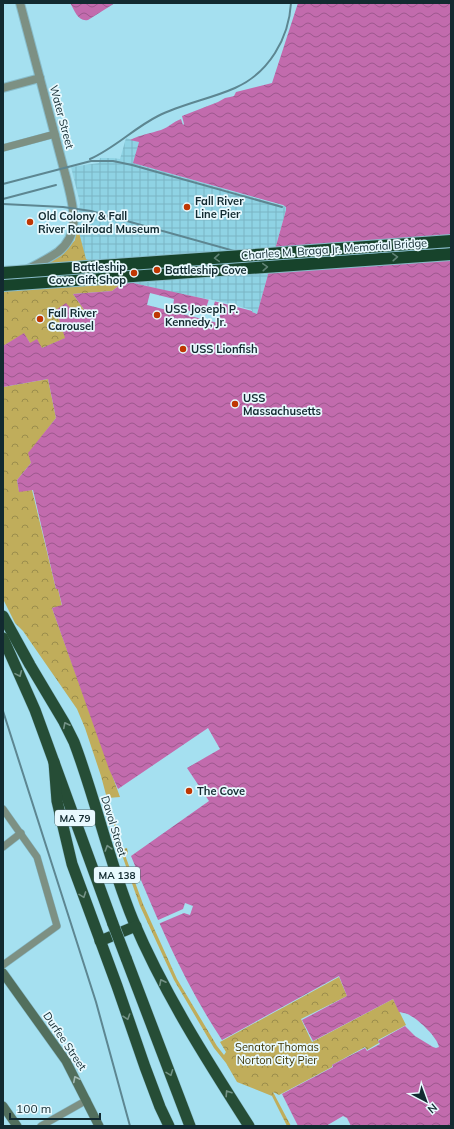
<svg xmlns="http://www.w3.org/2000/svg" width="454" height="1129" viewBox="0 0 454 1129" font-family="Mulish,sans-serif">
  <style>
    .industrial { fill: url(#industrial-grid) }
    .forest { fill: url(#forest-crowns) }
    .water { fill: url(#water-waves) }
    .pier { fill: #a5e0f0 }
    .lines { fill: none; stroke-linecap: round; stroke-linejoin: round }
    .minor-casing { stroke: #88bcca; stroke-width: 8 }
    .tertiary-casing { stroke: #88bcca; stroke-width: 10 }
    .secondary-casing { stroke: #88bcca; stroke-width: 10 }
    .trunk-casing { stroke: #88bcca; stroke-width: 12 }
    .motorway-casing { stroke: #88bcca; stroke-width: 14 }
    .minor { stroke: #7d9083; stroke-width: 7 }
    .tertiary { stroke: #7d9083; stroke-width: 8 }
    .secondary { stroke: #526f5d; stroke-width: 9 }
    .trunk { stroke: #264d36; stroke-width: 11 }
    .motorway { stroke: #17432b; stroke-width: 12 }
    .rail { stroke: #5d8691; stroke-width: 2 }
    .trunk-bridge-casing { stroke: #88bcca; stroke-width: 12; stroke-linecap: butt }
    .motorway-bridge-casing { stroke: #88bcca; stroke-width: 14; stroke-linecap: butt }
    .trunk-bridge { stroke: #264d36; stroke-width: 11 }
    .motorway-bridge { stroke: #17432b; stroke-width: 12 }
    .oneway { stroke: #608375 }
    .oneway2 { stroke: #749286 }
    .oneway3 { stroke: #a4bbb6 }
    .poi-dot { fill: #bf3703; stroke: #e8f9fe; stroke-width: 1.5 }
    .labels { text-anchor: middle; stroke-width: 3.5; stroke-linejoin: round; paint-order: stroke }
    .shield { fill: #e8f9fe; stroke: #52686e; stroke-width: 1 }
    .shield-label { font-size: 10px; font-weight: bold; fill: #122a30 }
    .street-label { font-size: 11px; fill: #122a30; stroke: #e8f9fe }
    .poi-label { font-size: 11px; font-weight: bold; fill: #122a30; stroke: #e8f9fe; text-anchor: start }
    .park-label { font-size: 11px; fill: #3e3400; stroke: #e8f9fe }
  </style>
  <defs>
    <pattern id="industrial-grid" width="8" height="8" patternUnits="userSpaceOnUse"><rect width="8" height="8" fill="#8fd3e4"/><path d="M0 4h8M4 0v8" fill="none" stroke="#7ab5c4"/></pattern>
    <pattern id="forest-crowns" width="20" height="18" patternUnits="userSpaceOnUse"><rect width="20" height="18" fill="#c0ad5b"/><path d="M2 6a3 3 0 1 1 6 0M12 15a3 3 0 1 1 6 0" fill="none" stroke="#9b8d4c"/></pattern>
    <pattern id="water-waves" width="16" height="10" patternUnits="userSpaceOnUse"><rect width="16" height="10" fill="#c26bad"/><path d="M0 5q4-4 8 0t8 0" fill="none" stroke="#9c588d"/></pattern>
  </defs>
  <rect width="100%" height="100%" fill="#a5e0f0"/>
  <path class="industrial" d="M126,138L139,142L134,163L284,206L286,207V210L257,314L252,312V310L223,302L166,291L125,281L85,259L77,225L80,203L71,167L99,163L100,158H113L120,159Z"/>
  <g class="forest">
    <path d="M77,225L86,259L125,281L112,291L73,294L85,311L77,316L66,338L42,348L30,343L24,334L3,346V290L63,254L75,240Z"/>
    <path d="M48,379L56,418L29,453L31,463L17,480L19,491L32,490L56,589H58L62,606L52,608L120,797L108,798L123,849L127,848L128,854L125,855L143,904L177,979L217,1046L224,1055L226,1052L220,1042L339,977L347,996L301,1019L312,1042L393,999L406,1025L378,1040L379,1043L367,1050L365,1047L332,1065V1067L279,1095L273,1092L291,1126H287L272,1096L237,1082L226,1063L214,1048L174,980L140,906L122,855L101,776L85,728L77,709L23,631L15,623L3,599V387Z"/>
  </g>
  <g class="water">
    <path d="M70,3H115L88,20C78,22 75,11 70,3Z"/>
    <path d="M298,3H451V1126H351L347,1118L343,1116L326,1126H298L282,1094L333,1067L332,1065L365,1048L367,1051L380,1044L378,1041L405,1026L415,1036L433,1047L436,1048L439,1047C437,1037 420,1021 411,1016C407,1013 404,1013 399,1012L393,999L313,1041L302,1020L347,996L339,976L222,1040C184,983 157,919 131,856L209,801L187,768L220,749L208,728L118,789L109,769L52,608L62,605L58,589H56L33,490L19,492L17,480L31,463L28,453L56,418L48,379L3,387V346L24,333L30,343L37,339L42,348L65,338L56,310L66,303L77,315L85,311L73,294L112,291L125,281C167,291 210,299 252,311V312L257,314L286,210V207L283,205L133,163L139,142L130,140C140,135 151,133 161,130C169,127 173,122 181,119L183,125L184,124L182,116L218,102L225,98L230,97L234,96L236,92L272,83Z"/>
  </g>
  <g class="pier">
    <path d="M150,293L174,299L173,307L194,312L196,305L206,308L209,299L215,301L213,309L221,311L218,323L147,305Z"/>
    <path d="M185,903L193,906L190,915L184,913L158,924L156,921L183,909Z"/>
  </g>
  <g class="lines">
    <g class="minor-casing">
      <g id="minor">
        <path d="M3,148L55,134"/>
        <path d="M3,809L37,857L57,926L3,965"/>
        <path d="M3,847L21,833"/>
        <path d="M41,1126L87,1100"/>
      </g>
    </g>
    <g class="tertiary-casing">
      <g id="tertiary">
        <path d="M20,3L67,181C73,206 82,233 58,252C49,258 38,264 28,269"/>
        <path d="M3,88L40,78"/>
      </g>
    </g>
    <g class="secondary-casing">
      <g id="secondary">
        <path d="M3,973L66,1061L99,1126"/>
        <path d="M3,1106L17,1126"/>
      </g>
    </g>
    <g class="trunk-casing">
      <g id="trunk">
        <path d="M3,616L30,665L64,722L74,742C96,800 109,862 133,920C164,993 206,1059 249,1126"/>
        <path d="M3,638L35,710L113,924"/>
        <path d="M54,762L57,801L72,864L117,986L145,1067L160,1107L169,1126"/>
        <path d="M100,941L136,926"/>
        <path d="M126,958L190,1126"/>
      </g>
    </g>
    <g class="motorway-casing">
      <path id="motorway" d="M3,285L451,254"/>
    </g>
    <use href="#minor" class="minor"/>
    <use href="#tertiary" class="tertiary"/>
    <use href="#secondary" class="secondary"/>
    <use href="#trunk" class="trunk"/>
    <use href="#motorway" class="motorway"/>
    <g class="rail">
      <path d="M90,159C115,148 134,128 158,116C182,104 210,99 235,88C269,73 289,38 291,3"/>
      <path d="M3,184L91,161H113L132,165L282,207"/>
      <path d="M3,199L56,185"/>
      <path d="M3,204L63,207L91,211L256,257"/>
      <path d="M3,711L96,1002L130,1126"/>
    </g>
    <g class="trunk-bridge-casing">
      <path id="trunk-bridge" d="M113,924L126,958"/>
    </g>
    <g class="motorway-bridge-casing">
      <path id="motorway-bridge" d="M3,273L451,241"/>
    </g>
    <use href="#trunk-bridge" class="trunk-bridge"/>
    <use href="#motorway-bridge" class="motorway-bridge"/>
  </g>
  <defs><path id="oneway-chevron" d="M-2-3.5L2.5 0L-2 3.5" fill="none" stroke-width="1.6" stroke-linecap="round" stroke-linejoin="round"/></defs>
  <g class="oneway">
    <use href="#oneway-chevron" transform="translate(395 257) rotate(-4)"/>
    <use href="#oneway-chevron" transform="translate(217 258) rotate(176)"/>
    <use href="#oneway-chevron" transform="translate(265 267) rotate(-4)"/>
  </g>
  <g class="oneway2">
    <use href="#oneway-chevron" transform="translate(19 674) rotate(66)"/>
    <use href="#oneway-chevron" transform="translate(66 725) rotate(-117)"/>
    <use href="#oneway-chevron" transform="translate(108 848) rotate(-107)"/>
    <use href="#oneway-chevron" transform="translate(83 895) rotate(70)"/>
    <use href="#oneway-chevron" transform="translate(162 982) rotate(-117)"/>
    <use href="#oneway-chevron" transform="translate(127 1017) rotate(71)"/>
    <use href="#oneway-chevron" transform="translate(170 1073) rotate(69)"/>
    <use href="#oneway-chevron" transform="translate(228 1093) rotate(-123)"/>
  </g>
  <use class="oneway3" href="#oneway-chevron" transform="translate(76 1079) rotate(-117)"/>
  <g class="poi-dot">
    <circle cx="187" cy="207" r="4"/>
    <circle cx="30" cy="222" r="4"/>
    <circle cx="157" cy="270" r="4"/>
    <circle cx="134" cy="273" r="4"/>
    <circle cx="157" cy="315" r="4"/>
    <circle cx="40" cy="319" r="4"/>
    <circle cx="183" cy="349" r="4"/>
    <circle cx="235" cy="404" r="4"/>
    <circle cx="189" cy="791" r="4"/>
  </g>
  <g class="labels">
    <g class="shield">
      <rect x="55" y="810" width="40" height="16" rx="3"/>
      <rect x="94" y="867" width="46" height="16" rx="3"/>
    </g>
    <g class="shield-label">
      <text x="75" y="822">MA 79</text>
      <text x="117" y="879">MA 138</text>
    </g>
    <g class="street-label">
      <text transform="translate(62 117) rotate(75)" y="4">Water Street</text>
      <text transform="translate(334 249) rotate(-4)" y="4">Charles M. Braga Jr. Memorial Bridge</text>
      <text transform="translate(114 826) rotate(73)" y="4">Davol Street</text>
      <text transform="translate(65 1041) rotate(56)" y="4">Durfee Street</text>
    </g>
    <g class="poi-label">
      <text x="195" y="205">Fall River<tspan x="195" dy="13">Line Pier</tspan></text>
      <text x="38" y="220">Old Colony &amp; Fall<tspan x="38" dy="13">River Railroad Museum</tspan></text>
      <text x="126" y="271" text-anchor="end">Battleship<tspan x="126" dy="13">Cove Gift Shop</tspan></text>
      <text x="165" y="274">Battleship Cove</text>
      <text x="165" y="313">USS Joseph P.<tspan x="165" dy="13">Kennedy, Jr.</tspan></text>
      <text x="48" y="317">Fall River<tspan x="48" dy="13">Carousel</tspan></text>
      <text x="191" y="353">USS Lionfish</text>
      <text x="243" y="402">USS<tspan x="243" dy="13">Massachusetts</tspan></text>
      <text x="197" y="795">The Cove</text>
    </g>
    <g class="park-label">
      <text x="277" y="1051">Senator Thomas<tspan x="277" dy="13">Norton City Pier</tspan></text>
    </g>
  </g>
  <rect width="454" height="1129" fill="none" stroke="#122a30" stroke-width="8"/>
  <g transform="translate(426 1101) rotate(139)" stroke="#e8f9fe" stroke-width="3" paint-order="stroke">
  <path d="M0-3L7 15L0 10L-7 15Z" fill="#122a30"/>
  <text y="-6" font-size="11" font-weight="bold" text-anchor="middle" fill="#122a30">N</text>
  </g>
  <path d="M10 1113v6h90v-6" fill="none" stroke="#122a30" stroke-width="2"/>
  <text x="16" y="1113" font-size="12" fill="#122a30" stroke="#e8f9fe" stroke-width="3" paint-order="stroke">100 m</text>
</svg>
